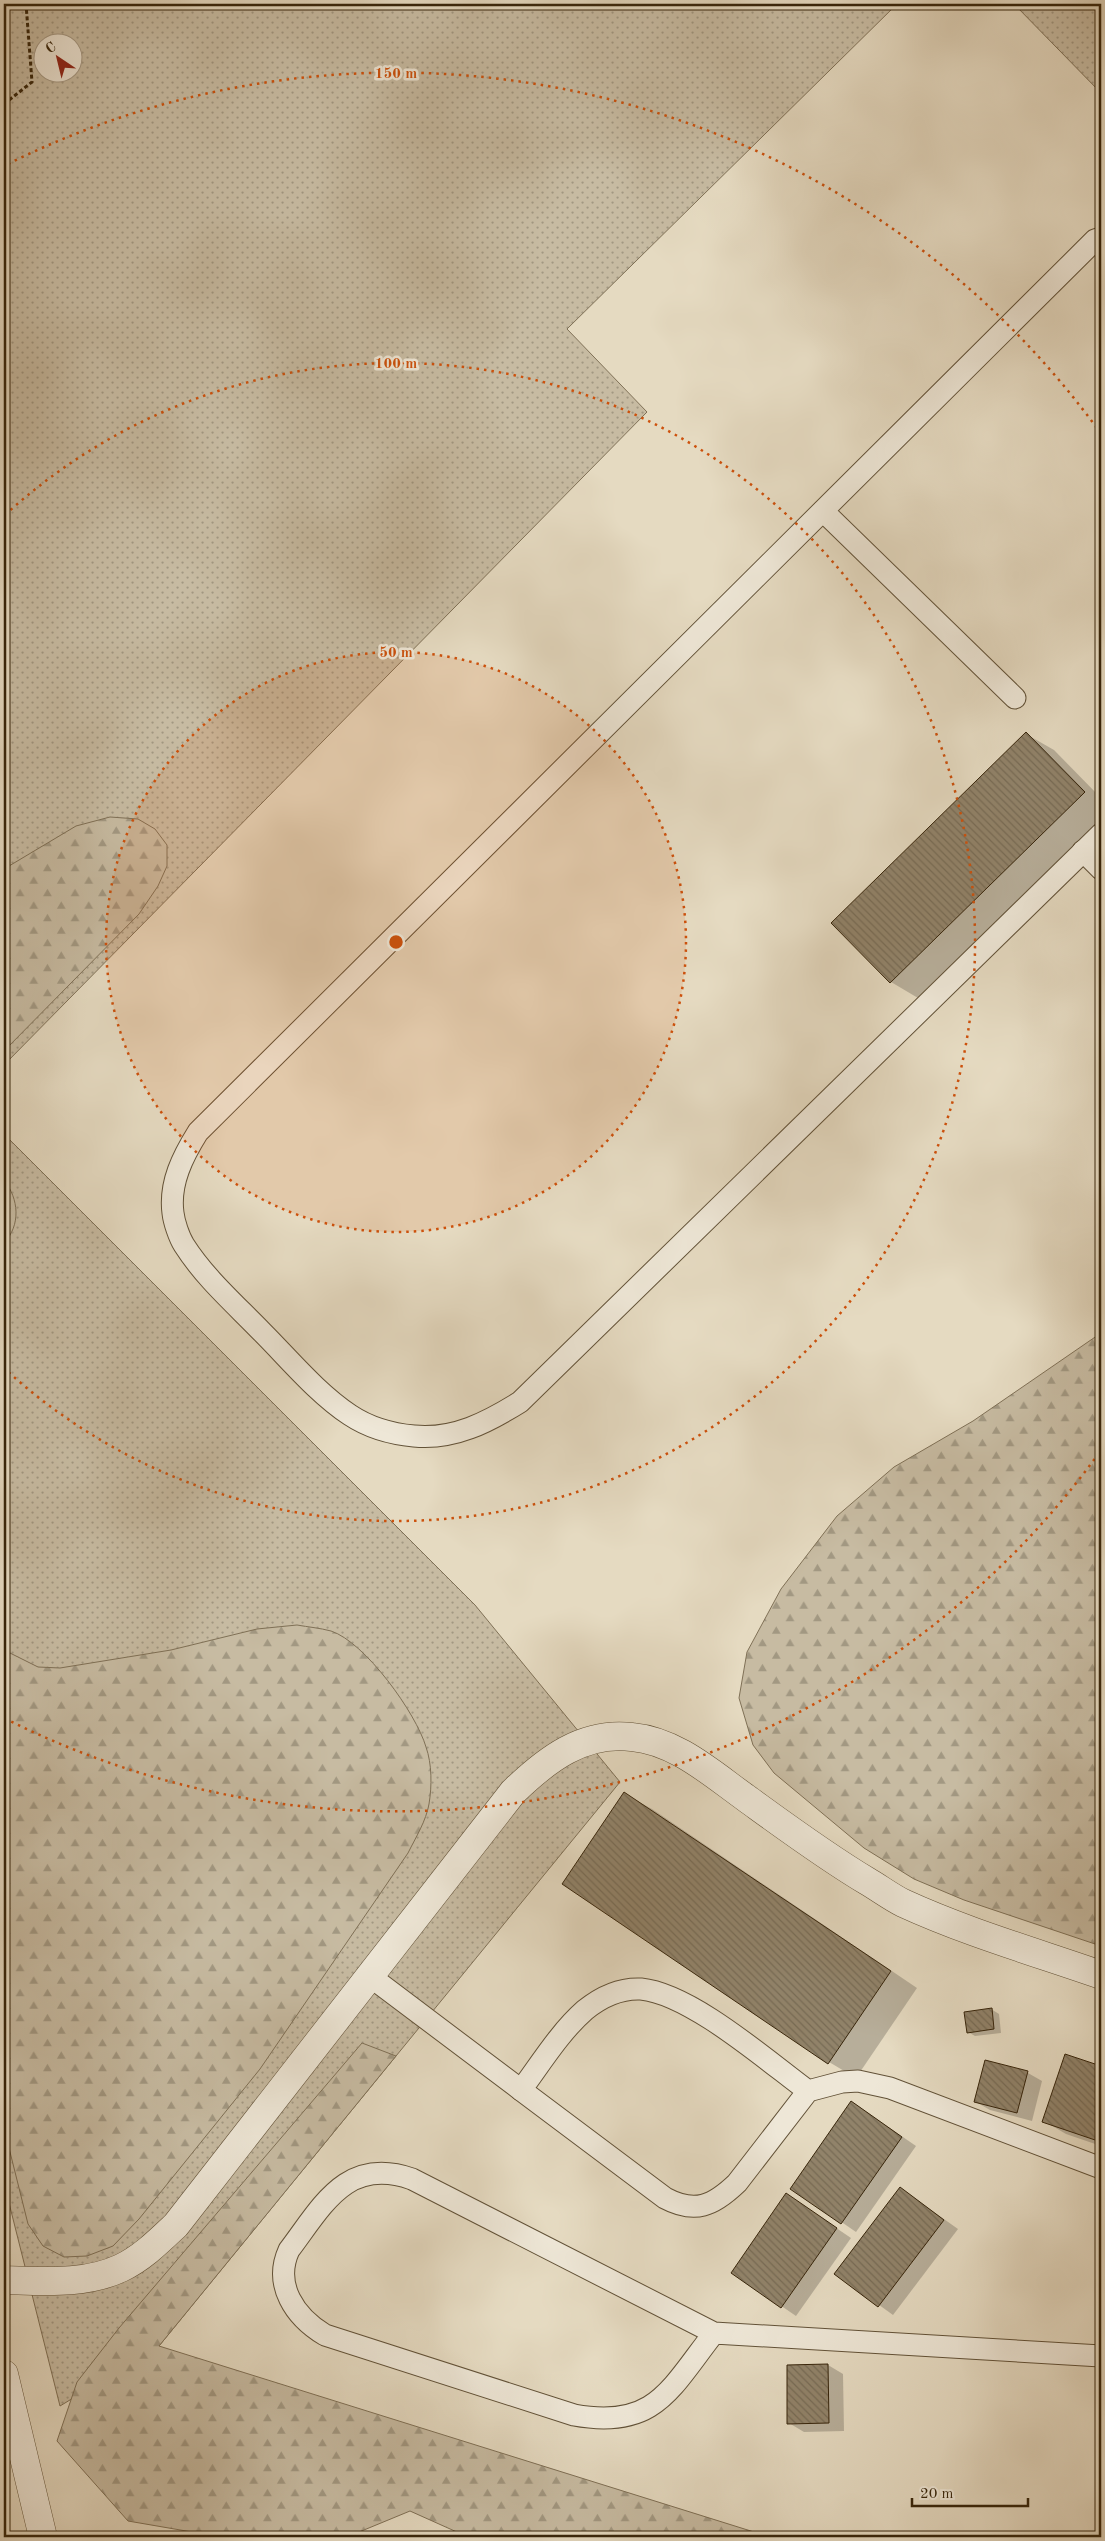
<svg xmlns="http://www.w3.org/2000/svg" width="1105" height="2541" viewBox="0 0 1105 2541" font-family="'Old Standard TT',serif">
  <style>
    .grass { fill: url(#grass-dots); stroke: #7f7056; fill-rule: evenodd }
    .forest { fill: url(#forest-firs); stroke: #7f7056 }
    .shadow { fill: #0003 }
    .building { fill: url(#building-back-hatch); stroke: #37250b }
    .lines { fill: none; stroke-linecap: round; stroke-linejoin: round }
    .service-casing { stroke: #625238; stroke-width: 23 }
    .minor-casing { stroke: #625238; stroke-width: 29 }
    .path { stroke: #37250b; stroke-width: 3; stroke-dasharray: 4 2.5; stroke-linecap: butt }
    .service { stroke: #eee7d7; stroke-width: 21 }
    .minor { stroke: #eee7d7; stroke-width: 28 }
    .ring { fill: none; stroke: #cd510c; stroke-width: 2.5; stroke-dasharray: 2.5 5 }
    .centre { fill: #cd510c; stroke: #eee7d7; stroke-width: 2.5 }
    .ring-label { font-size: 15px; text-anchor: middle; font-weight: bold; fill: #cd510c; stroke: #eee7d7; stroke-width: 5; stroke-linejoin: round; paint-order: stroke }
  </style>
  <defs>
    <pattern id="grass-dots" width="8" height="8" patternUnits="userSpaceOnUse" patternTransform="scale(1.25)"><rect width="8" height="8" fill="#c7bba2"/><path d="M2 2h.1M6 6h.1" fill="none" stroke="#a29882" stroke-width="1.8" stroke-linecap="round"/></pattern>
    <pattern id="forest-firs" width="22" height="20" patternUnits="userSpaceOnUse" patternTransform="scale(1.25)"><rect width="22" height="20" fill="#c7bba2"/><path d="M5 1l3.5 6h-7zM16 11l3.5 6h-7z" fill="#a29882"/></pattern>
    <pattern id="building-back-hatch" width="6" height="6" patternUnits="userSpaceOnUse" patternTransform="scale(1.25)"><rect width="6" height="6" fill="#91836a"/><path d="M-1 5l2 2M0 0l6 6M5-1l2 2" fill="none" stroke="#776b55"/></pattern>
  </defs>
  <rect width="100%" height="100%" fill="#e5dac1"/>
  <filter id="stains"><feTurbulence type="fractalNoise" baseFrequency=".004" numOctaves="4"/><feColorMatrix values="0 0 0 0 .2 0 0 0 0 .09 0 0 0 0 .02 0 0 0 .5 -.17"/></filter>
  <radialGradient id="worn" r=".72"><stop offset=".6" stop-color="#630" stop-opacity="0"/><stop offset="1" stop-color="#630" stop-opacity=".3"/></radialGradient>
  <g class="grass">
    <path d="M4,4H897L567,329L647,412L4,1065ZM42,42H72V72H42Z"/>
    <path d="M1014,4H1101V93Z"/>
    <path d="M4,1134L475,1605L620,1782L159,2346L60,2406L4,2183Z"/>
  </g>
  <g class="forest">
    <path d="M110,817L138,819L155,829L167,845V866L158,886L139,914L4,1051V869L76,826Z"/>
    <path d="M4,1180C19,1199 21,1225 4,1243Z"/>
    <path d="M1101,1333V1946L964,1900L914,1879L864,1848L774,1773L753,1745L739,1698L747,1652L781,1589L837,1516L894,1467L973,1421Z"/>
    <path d="M297,1625C308,1627 320,1628 331,1631C365,1642 416,1713 426,1747C432,1764 432,1786 429,1804C426,1821 416,1837 408,1853L260,2069L139,2219L113,2246L87,2256L64,2257L43,2246L28,2224L4,2128V1650L38,1667L60,1668L171,1650L257,1629Z"/>
    <path d="M362,2043L396,2056L159,2346L770,2537H468L410,2511L347,2537H221L128,2521L57,2441L77,2382L119,2328Z"/>
  </g>
  <g class="shadow">
    <path d="M1026,734L1054,750L1101,798V819L918,998L891,982Z"/>
    <path d="M624,1794L652,1809L917,1988L856,2078L829,2062Z"/>
    <path d="M991,2009L999,2014L1001,2033L975,2036L968,2032Z"/>
    <path d="M1066,2056L1101,2067V2146L1066,2134L1044,2121Z"/>
    <path d="M986,2062L1028,2073L1042,2081L1032,2121L990,2110L976,2102Z"/>
    <path d="M852,2102L916,2146L856,2232L792,2188Z"/>
    <path d="M900,2188L958,2229L893,2315L835,2273Z"/>
    <path d="M801,2204L851,2238L796,2316L733,2273Z"/>
    <path d="M828,2365L843,2374L844,2431L804,2432L789,2423Z"/>
  </g>
  <g class="building">
    <path d="M1026,732L1085,792L890,983L831,923Z"/>
    <path d="M624,1792L891,1971L828,2064L562,1884Z"/>
    <path d="M992,2008L994,2029L967,2033L964,2012Z"/>
    <path d="M1065,2054L1101,2066V2142L1042,2122Z"/>
    <path d="M985,2060L1028,2071L1017,2113L974,2102Z"/>
    <path d="M851,2101L902,2137L841,2224L790,2189Z"/>
    <path d="M900,2187L944,2220L878,2307L834,2274Z"/>
    <path d="M786,2193L837,2228L781,2308L731,2273Z"/>
    <path d="M828,2364L829,2423L787,2424V2365Z"/>
  </g>
  <g class="lines">
    <g class="service-casing">
      <g id="service">
        <path d="M1101,238L1095,240L198,1132C183,1156 169,1183 173,1213C174,1222 179,1237 184,1245C205,1278 235,1304 262,1332C290,1360 317,1393 350,1415C368,1427 392,1434 414,1436C454,1440 488,1422 520,1402L1101,834"/>
        <path d="M823,511L1015,698"/>
        <path d="M1083,851L1101,869"/>
        <path d="M371,1977L521,2090"/>
        <path d="M808,2091C766,2060 691,1994 641,1989C620,1988 601,1997 585,2010C560,2032 541,2063 521,2090L665,2198C695,2214 713,2206 737,2183L808,2091L842,2082L858,2081L890,2088L1101,2168"/>
        <path d="M714,2333C670,2389 655,2430 574,2415L325,2335C295,2317 273,2285 289,2250C323,2205 347,2156 412,2179L714,2333L1101,2356"/>
      </g>
    </g>
    <g class="minor-casing">
      <g id="minor">
        <path d="M4,2280C43,2281 85,2285 121,2268C142,2258 159,2241 176,2225L513,1792C546,1760 583,1731 632,1737C676,1741 711,1773 746,1798C786,1827 825,1856 867,1881C879,1888 891,1897 903,1903C966,1932 1035,1952 1101,1975"/>
        <path d="M4,2374L43,2537"/>
      </g>
    </g>
    <path class="path" d="M4,104L32,82L26,4"/>
    <use href="#service" class="service"/>
    <use href="#minor" class="minor"/>
  </g>
  <circle cx="396" cy="942" r="290" fill="#cd510c" fill-opacity=".12"/>
  <g class="ring">
    <circle cx="396" cy="942" r="290"/>
    <path d="M5 515A579 579 0 1 1 5 1369"/>
    <path d="M1099 1453A869 869 0 0 1 8 1720M8 164A869 869 0 0 1 1099 431"/>
  </g>
  <circle cx="396" cy="942" r="8" class="centre"/>
  <g class="ring-label">
    <text x="396" y="78">150 m</text>
    <text x="396" y="368">100 m</text>
    <text x="396" y="657">50 m</text>
  </g>
  <rect width="1105" height="2541" fill="none" stroke="#e5dac1" stroke-width="20"/>
  <rect x="5" y="5" width="1095" height="2531" fill="none" stroke="#37250b" stroke-width="2.5"/>
  <rect x="10" y="10" width="1085" height="2521" fill="none" stroke="#37250b"/>
  <g transform="translate(58 58) rotate(325)"><circle r="24" fill="#eee7d7" stroke="#a59985"/>
  <path d="M0-4L9 19L0 12L-9 19Z" fill="#8f2418"/>
  <text y="-8" font-size="14" font-weight="bold" text-anchor="middle" fill="#37250b">С</text>
  </g>
  <path d="M912 2498v8h116v-8" fill="none" stroke="#37250b" stroke-width="2.5"/>
  <text x="920" y="2498" font-size="15" fill="#37250b" stroke="#eee7d7" stroke-width="4" paint-order="stroke">20 m</text>
  <rect width="100%" height="100%" filter="url(#stains)"/>
  <rect width="100%" height="100%" fill="url(#worn)"/>
</svg>
